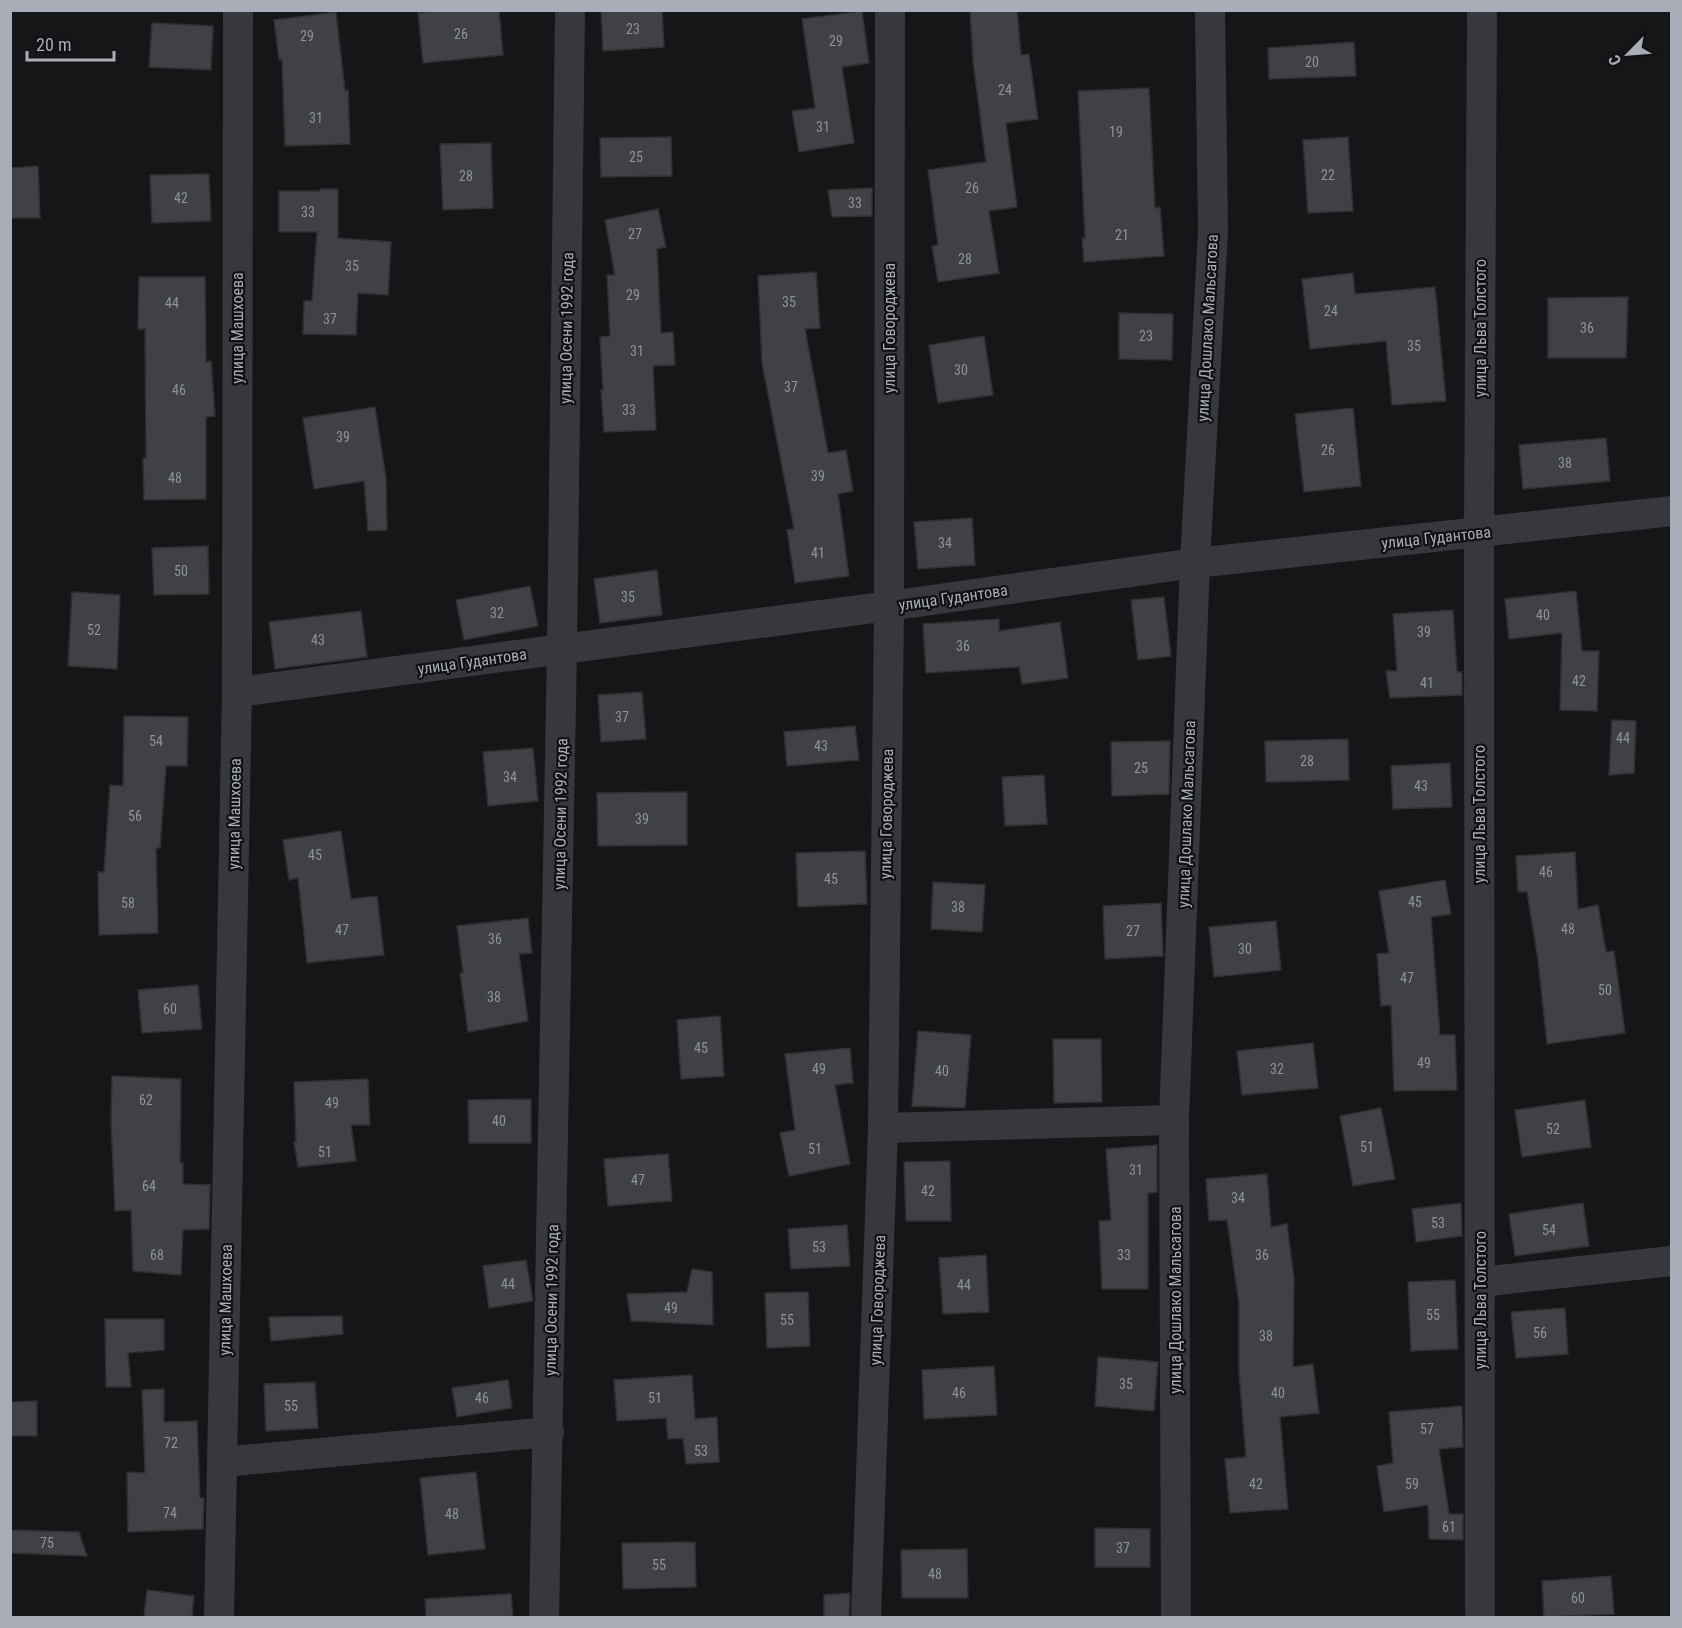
<svg xmlns="http://www.w3.org/2000/svg" width="1682" height="1628" viewBox="0 0 1682 1628" font-family="'Roboto Condensed',sans-serif">
  <style>
    .building { fill: #404145; stroke: #303034; stroke-width: 1.5 }
    .lines { fill: none; stroke-linecap: round; stroke-linejoin: round }
    .minor { stroke: #37383d; stroke-width: 30 }
    .labels { text-anchor: middle; stroke-width: 4.5; stroke-linejoin: round; paint-order: stroke }
    .number-label { font-size: 14px; fill: #8e929b }
    .street-label { font-size: 16px; fill: #a8adb8; stroke: #111113 }
  </style>
  <rect width="100%" height="100%" fill="#161618"/>
  <g class="building">
    <path d="M440,10H499L503,55L423,63L418,13Z"/>
    <path d="M601,10H662L664,47L603,51Z"/>
    <path d="M970,10H1017L1021,55L1029,54L1038,119L1006,123L1017,207L989,211L999,273L938,282L932,246L938,245L928,170L986,162L973,61Z"/>
    <path d="M862,11L869,63L842,67L854,143L799,152L792,111L815,108L802,19Z"/>
    <path d="M336,12L345,91L348,90L350,144L285,146L282,59L279,60L274,20Z"/>
    <path d="M152,23L213,26L211,70L149,67Z"/>
    <path d="M1354,42L1356,76L1269,79L1268,48Z"/>
    <path d="M1149,88L1155,208L1160,207L1164,256L1084,262L1082,238H1085L1078,91Z"/>
    <path d="M671,137L672,176L601,177L600,138Z"/>
    <path d="M1348,137L1353,211L1308,213L1303,140Z"/>
    <path d="M491,143L493,208L443,210L440,144Z"/>
    <path d="M38,166L40,218H10V168Z"/>
    <path d="M209,174L211,221L152,223L150,175Z"/>
    <path d="M872,188V216L832,217L828,190Z"/>
    <path d="M320,189H338V238L391,242L388,295L358,293L356,335L303,334L304,301H312L317,232H279V191H320Z"/>
    <path d="M658,209L666,247L657,249L661,333L673,332L675,365L653,366L656,430L604,432L601,390H603L600,337L610,336L607,275H615L605,220Z"/>
    <path d="M816,272L820,328L805,329L828,453L846,450L853,491L838,494L849,576L795,583L787,530L794,529L762,363L758,276Z"/>
    <path d="M1353,273L1355,294L1435,287L1446,401L1392,405L1386,341L1310,349L1302,279Z"/>
    <path d="M139,277H205L206,362L211,361L215,416L206,417V499L144,500L143,458H146L145,329H138Z"/>
    <path d="M1628,297L1626,358H1548V298Z"/>
    <path d="M1119,313L1173,314L1172,360L1119,359Z"/>
    <path d="M984,336L993,395L938,403L929,345Z"/>
    <path d="M375,407L386,478L387,530L368,531L364,481L314,489L303,418Z"/>
    <path d="M1353,408L1361,486L1304,492L1295,414Z"/>
    <path d="M1606,438L1610,481L1523,489L1519,445Z"/>
    <path d="M972,518L975,565L918,569L914,522Z"/>
    <path d="M208,546L209,594L154,595L152,548Z"/>
    <path d="M657,570L662,615L600,623L594,579Z"/>
    <path d="M530,586L538,626L464,640L456,600Z"/>
    <path d="M1576,591L1582,651H1599L1597,711L1560,710L1562,633L1509,639L1505,599Z"/>
    <path d="M72,592L120,595L117,669L68,666Z"/>
    <path d="M1164,597L1171,656L1138,660L1131,600Z"/>
    <path d="M1453,610L1457,672H1462V695L1390,698L1386,671H1397L1393,614Z"/>
    <path d="M361,611L367,657L275,669L269,622Z"/>
    <path d="M999,619V631L1060,622L1068,678L1022,684L1019,667L926,673L923,624Z"/>
    <path d="M642,692L646,739L601,742L598,695Z"/>
    <path d="M124,716L188,717L187,766H166L160,848H156L158,933L99,935L98,872H104L110,785L123,786Z"/>
    <path d="M1612,720L1636,721L1634,773L1609,775Z"/>
    <path d="M855,726L859,760L787,766L784,732Z"/>
    <path d="M1348,739L1349,780L1266,782L1265,741Z"/>
    <path d="M1170,741L1169,794L1112,796L1111,742Z"/>
    <path d="M533,748L538,801L488,806L483,752Z"/>
    <path d="M1450,763L1452,807L1393,809L1391,766Z"/>
    <path d="M1044,775L1047,824L1005,826L1002,777Z"/>
    <path d="M687,792V845L598,846L597,793Z"/>
    <path d="M341,831L351,899L377,896L384,955L307,963L298,878L289,880L283,840Z"/>
    <path d="M865,851L867,904L798,907L796,853Z"/>
    <path d="M1575,852L1578,909L1598,905L1606,952L1614,951L1625,1033L1547,1044L1538,960L1527,892H1518L1516,856Z"/>
    <path d="M1445,880L1451,914L1431,917L1440,1035H1455L1457,1090L1394,1091L1391,1005L1381,1006L1377,954L1389,953L1379,891Z"/>
    <path d="M933,882L985,885L982,932L931,929Z"/>
    <path d="M1161,903L1163,956L1105,959L1103,906Z"/>
    <path d="M528,918L532,953L519,954L528,1021L468,1032L460,973H463L457,926Z"/>
    <path d="M1276,921L1281,970L1214,977L1209,927Z"/>
    <path d="M198,985L202,1029L142,1033L138,990Z"/>
    <path d="M720,1016L724,1076L681,1079L677,1020Z"/>
    <path d="M918,1031L971,1035L965,1108L912,1106Z"/>
    <path d="M1053,1039H1101L1102,1102L1054,1103Z"/>
    <path d="M1313,1043L1318,1088L1242,1095L1237,1051Z"/>
    <path d="M850,1048L853,1083L835,1085L850,1164L789,1176L780,1133L795,1130L785,1054Z"/>
    <path d="M112,1076L181,1079L180,1163H183V1184L210,1185L209,1229L183,1230L181,1275L133,1271L131,1210L115,1211L111,1122Z"/>
    <path d="M368,1079L370,1125H351L356,1161L298,1167L294,1142H296L294,1082Z"/>
    <path d="M531,1099V1143H469L468,1100Z"/>
    <path d="M1585,1100L1591,1147L1522,1157L1515,1110Z"/>
    <path d="M1381,1108L1395,1179L1353,1186L1340,1116Z"/>
    <path d="M1157,1145V1192L1148,1193V1289H1102L1099,1221L1111,1220L1106,1149Z"/>
    <path d="M668,1154L672,1201L608,1206L604,1159Z"/>
    <path d="M950,1161L951,1221H906L904,1162Z"/>
    <path d="M1267,1174L1271,1227L1287,1224L1294,1278L1293,1367L1313,1364L1319,1413L1280,1417L1288,1509L1230,1513L1225,1459L1246,1457L1239,1373V1304L1227,1220L1209,1221L1206,1179Z"/>
    <path d="M1461,1203L1462,1236L1416,1242L1412,1209Z"/>
    <path d="M1583,1203L1589,1246L1515,1256L1509,1214Z"/>
    <path d="M847,1225L850,1266L791,1269L788,1229Z"/>
    <path d="M986,1255L989,1312L943,1314L939,1258Z"/>
    <path d="M526,1260L533,1301L489,1308L483,1266Z"/>
    <path d="M692,1269L712,1272L713,1325L631,1321L627,1294L687,1292Z"/>
    <path d="M1455,1280L1458,1349L1411,1351L1408,1282Z"/>
    <path d="M808,1292L810,1346L767,1348L765,1293Z"/>
    <path d="M1565,1308L1568,1354L1516,1358L1511,1312Z"/>
    <path d="M342,1316L343,1334L271,1341L269,1317Z"/>
    <path d="M105,1319H164V1350L128,1353L131,1387H106Z"/>
    <path d="M1098,1357L1158,1362L1154,1411L1095,1406Z"/>
    <path d="M994,1366L997,1415L924,1419L922,1370Z"/>
    <path d="M692,1375L695,1419L717,1417L719,1462L686,1464L683,1438L668,1439L666,1418L617,1421L614,1380Z"/>
    <path d="M508,1380L512,1408L457,1417L452,1388Z"/>
    <path d="M315,1382L318,1428L266,1431L264,1384Z"/>
    <path d="M164,1389V1422L197,1421L200,1498H204L203,1529L128,1532L127,1472L145,1473L142,1390Z"/>
    <path d="M37,1401V1436H10V1402Z"/>
    <path d="M1462,1406L1463,1447L1439,1449L1449,1514H1463V1540L1429,1539L1428,1505L1384,1512L1377,1466L1393,1463L1389,1412Z"/>
    <path d="M476,1472L485,1549L428,1555L420,1478Z"/>
    <path d="M1095,1528L1150,1529V1567H1095Z"/>
    <path d="M10,1530L79,1532L87,1556L10,1553Z"/>
    <path d="M695,1542L696,1587L623,1589L622,1543Z"/>
    <path d="M967,1549L968,1598H902L901,1550Z"/>
    <path d="M1611,1576L1614,1614L1544,1617L1542,1581Z"/>
    <path d="M147,1590L194,1596L192,1617H144Z"/>
    <path d="M850,1593L849,1617H824V1595Z"/>
    <path d="M511,1594L513,1617H426L425,1599Z"/>
  </g>
  <g class="lines">
    <g class="minor">
      <path d="M237,692L889,606L1195,563L1672,511"/>
      <path d="M883,1128L1174,1120"/>
      <path d="M1480,1282L1672,1261"/>
      <path d="M222,1462L549,1432"/>
      <path d="M219,1618L237,692L238,10"/>
      <path d="M544,1618L562,649L570,10"/>
      <path d="M866,1618L883,1128L889,606L890,10"/>
      <path d="M1176,1618L1174,1120L1195,563L1213,231L1210,10"/>
      <path d="M1480,1618L1479,533L1482,10"/>
    </g>
  </g>
  <g class="labels">
    <g class="number-label">
      <text x="633" y="34">23</text>
      <text x="461" y="39">26</text>
      <text x="307" y="41">29</text>
      <text x="836" y="46">29</text>
      <text x="1312" y="67">20</text>
      <text x="1005" y="95">24</text>
      <text x="316" y="123">31</text>
      <text x="823" y="132">31</text>
      <text x="1116" y="137">19</text>
      <text x="636" y="162">25</text>
      <text x="1328" y="180">22</text>
      <text x="466" y="181">28</text>
      <text x="972" y="193">26</text>
      <text x="181" y="203">42</text>
      <text x="855" y="208">33</text>
      <text x="308" y="217">33</text>
      <text x="635" y="239">27</text>
      <text x="1122" y="240">21</text>
      <text x="965" y="264">28</text>
      <text x="352" y="271">35</text>
      <text x="633" y="300">29</text>
      <text x="789" y="307">35</text>
      <text x="172" y="308">44</text>
      <text x="1331" y="316">24</text>
      <text x="330" y="324">37</text>
      <text x="1587" y="333">36</text>
      <text x="1146" y="341">23</text>
      <text x="1414" y="351">35</text>
      <text x="637" y="356">31</text>
      <text x="961" y="375">30</text>
      <text x="791" y="392">37</text>
      <text x="179" y="395">46</text>
      <text x="629" y="415">33</text>
      <text x="343" y="442">39</text>
      <text x="1328" y="455">26</text>
      <text x="1565" y="468">38</text>
      <text x="818" y="481">39</text>
      <text x="175" y="483">48</text>
      <text x="945" y="548">34</text>
      <text x="818" y="558">41</text>
      <text x="181" y="576">50</text>
      <text x="628" y="602">35</text>
      <text x="497" y="618">32</text>
      <text x="1543" y="620">40</text>
      <text x="94" y="635">52</text>
      <text x="1424" y="637">39</text>
      <text x="318" y="645">43</text>
      <text x="963" y="651">36</text>
      <text x="1579" y="686">42</text>
      <text x="1427" y="688">41</text>
      <text x="622" y="722">37</text>
      <text x="1623" y="743">44</text>
      <text x="156" y="746">54</text>
      <text x="821" y="751">43</text>
      <text x="1307" y="766">28</text>
      <text x="1141" y="773">25</text>
      <text x="510" y="782">34</text>
      <text x="1421" y="791">43</text>
      <text x="135" y="821">56</text>
      <text x="642" y="824">39</text>
      <text x="315" y="860">45</text>
      <text x="1546" y="877">46</text>
      <text x="831" y="884">45</text>
      <text x="1415" y="907">45</text>
      <text x="128" y="908">58</text>
      <text x="958" y="912">38</text>
      <text x="1568" y="934">48</text>
      <text x="342" y="935">47</text>
      <text x="1133" y="936">27</text>
      <text x="495" y="944">36</text>
      <text x="1245" y="954">30</text>
      <text x="1407" y="983">47</text>
      <text x="1605" y="995">50</text>
      <text x="494" y="1002">38</text>
      <text x="170" y="1014">60</text>
      <text x="701" y="1053">45</text>
      <text x="1424" y="1068">49</text>
      <text x="819" y="1074">49</text>
      <text x="1277" y="1074">32</text>
      <text x="942" y="1076">40</text>
      <text x="146" y="1105">62</text>
      <text x="332" y="1108">49</text>
      <text x="499" y="1126">40</text>
      <text x="1553" y="1134">52</text>
      <text x="1367" y="1152">51</text>
      <text x="815" y="1154">51</text>
      <text x="325" y="1157">51</text>
      <text x="1136" y="1175">31</text>
      <text x="638" y="1185">47</text>
      <text x="149" y="1191">64</text>
      <text x="928" y="1196">42</text>
      <text x="1238" y="1203">34</text>
      <text x="1438" y="1228">53</text>
      <text x="1549" y="1235">54</text>
      <text x="819" y="1252">53</text>
      <text x="157" y="1260">68</text>
      <text x="1124" y="1260">33</text>
      <text x="1262" y="1260">36</text>
      <text x="508" y="1289">44</text>
      <text x="964" y="1290">44</text>
      <text x="671" y="1313">49</text>
      <text x="1433" y="1320">55</text>
      <text x="787" y="1325">55</text>
      <text x="1540" y="1338">56</text>
      <text x="1266" y="1341">38</text>
      <text x="1126" y="1389">35</text>
      <text x="959" y="1398">46</text>
      <text x="1278" y="1398">40</text>
      <text x="482" y="1403">46</text>
      <text x="655" y="1403">51</text>
      <text x="291" y="1411">55</text>
      <text x="1427" y="1434">57</text>
      <text x="171" y="1448">72</text>
      <text x="701" y="1456">53</text>
      <text x="1256" y="1489">42</text>
      <text x="1412" y="1489">59</text>
      <text x="170" y="1518">74</text>
      <text x="452" y="1519">48</text>
      <text x="1449" y="1532">61</text>
      <text x="47" y="1548">75</text>
      <text x="1123" y="1553">37</text>
      <text x="659" y="1570">55</text>
      <text x="935" y="1579">48</text>
      <text x="1578" y="1603">60</text>
    </g>
    <g class="street-label">
      <text transform="translate(237 328) rotate(-90)" y="6">улица Машхоева</text>
      <text transform="translate(566 328) rotate(-89)" y="6">улица Осени 1992 года</text>
      <text transform="translate(889 328) rotate(-90)" y="6">улица Говороджева</text>
      <text transform="translate(1207 328) rotate(-87)" y="6">улица Дошлако Мальсагова</text>
      <text transform="translate(1480 328) rotate(-90)" y="6">улица Льва Толстого</text>
      <text transform="translate(1436 537) rotate(-6)" y="6">улица Гудантова</text>
      <text transform="translate(953 597) rotate(-8)" y="6">улица Гудантова</text>
      <text transform="translate(472 661) rotate(-8)" y="6">улица Гудантова</text>
      <text transform="translate(234 814) rotate(-89)" y="6">улица Машхоева</text>
      <text transform="translate(560 814) rotate(-89)" y="6">улица Осени 1992 года</text>
      <text transform="translate(886 814) rotate(-89)" y="6">улица Говороджева</text>
      <text transform="translate(1186 814) rotate(-88)" y="6">улица Дошлако Мальсагова</text>
      <text transform="translate(1479 814) rotate(-90)" y="6">улица Льва Толстого</text>
      <text transform="translate(225 1300) rotate(-89)" y="6">улица Машхоева</text>
      <text transform="translate(551 1300) rotate(-89)" y="6">улица Осени 1992 года</text>
      <text transform="translate(877 1300) rotate(-88)" y="6">улица Говороджева</text>
      <text transform="translate(1175 1300) rotate(-90)" y="6">улица Дошлако Мальсагова</text>
      <text transform="translate(1480 1300) rotate(-90)" y="6">улица Льва Толстого</text>
    </g>
  </g>
  <rect width="1682" height="1628" fill="none" stroke="#a8adb8" stroke-width="24"/>
  <g transform="translate(1628 54) rotate(245)" stroke="#111113" stroke-width="4.5" paint-order="stroke">
  <path d="M0-4.5L10 22L0 15L-10 22Z" fill="#a8adb8"/>
  <text y="-9" font-size="16" font-weight="bold" text-anchor="middle" fill="#a8adb8">С</text>
  </g>
  <path d="M27 51v9h87v-9" fill="none" stroke="#a8adb8" stroke-width="3"/>
  <text x="36" y="51" font-size="18" fill="#a8adb8" stroke="#111113" stroke-width="4.5" paint-order="stroke">20 m</text>
</svg>
